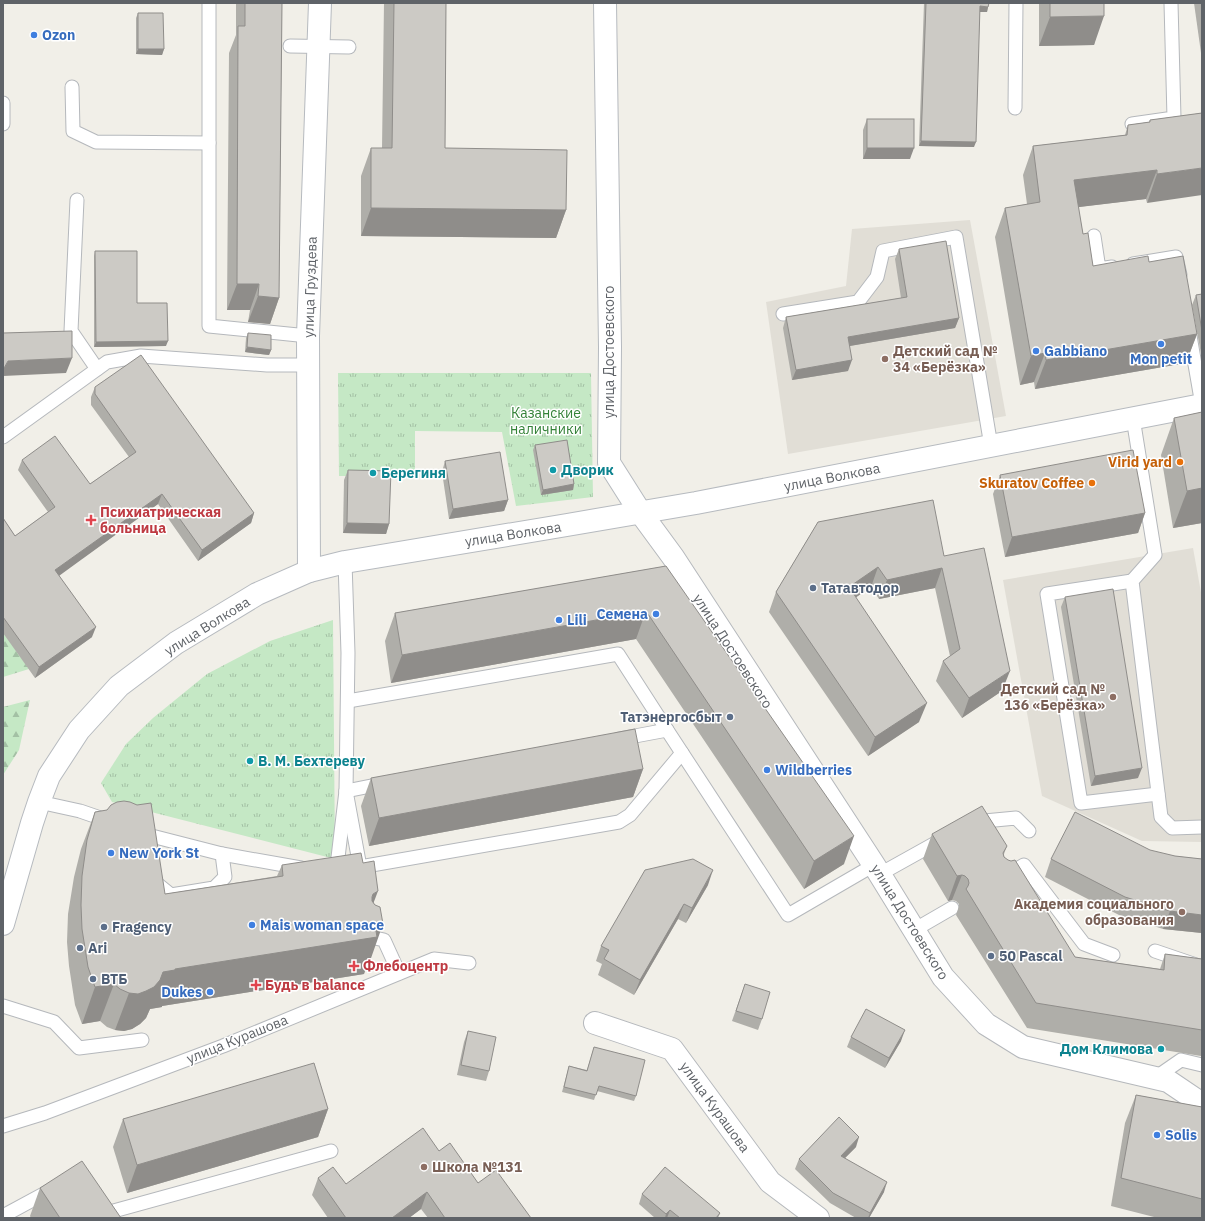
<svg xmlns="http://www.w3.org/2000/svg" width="1205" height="1221" viewBox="0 0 1205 1221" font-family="'IBM Plex Sans',sans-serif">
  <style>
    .education { fill: #e1ded6 }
    .forest { fill: url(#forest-firs) }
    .park { fill: url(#park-tufts) }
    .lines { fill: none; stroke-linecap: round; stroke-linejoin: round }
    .lane-casing { stroke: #b5b8bc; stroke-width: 15 }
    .street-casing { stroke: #b5b8bc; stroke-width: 24 }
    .secondary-casing { stroke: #b6babf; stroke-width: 24 }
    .lane { stroke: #fff; stroke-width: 13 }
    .street { stroke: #fff; stroke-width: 22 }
    .secondary { stroke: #fff; stroke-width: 22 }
    .wall { fill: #afaea9 }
    .shaded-wall { fill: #8f8d8a }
    .building { fill: #cccac5; stroke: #8f8d8a }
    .shop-dot { fill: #3f7fe0; stroke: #fff; stroke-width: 1.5 }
    .education-dot { fill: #8d6e63; stroke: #fff; stroke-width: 1.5 }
    .food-dot { fill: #e8710a; stroke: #fff; stroke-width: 1.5 }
    .culture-dot { fill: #0f9aa8; stroke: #fff; stroke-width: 1.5 }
    .health-dot { fill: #e0444e; stroke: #fff; stroke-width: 1.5 }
    .service-dot { fill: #5c6f8a; stroke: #fff; stroke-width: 1.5 }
    .labels { text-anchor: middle; stroke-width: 3; stroke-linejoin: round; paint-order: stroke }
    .shop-label { font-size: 14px; font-weight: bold; fill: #366cbe; stroke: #fff; text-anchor: start }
    .street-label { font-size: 14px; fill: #5f6368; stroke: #fff }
    .education-label { font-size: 14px; font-weight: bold; fill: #785e54; stroke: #fff; text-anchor: start }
    .park-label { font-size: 14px; fill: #348238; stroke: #fff }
    .food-label { font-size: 14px; font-weight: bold; fill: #c56008; stroke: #fff; text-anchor: end }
    .culture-label { font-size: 14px; font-weight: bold; fill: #0d838f; stroke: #fff; text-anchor: start }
    .health-label { font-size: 14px; font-weight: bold; fill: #be3a42; stroke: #fff; text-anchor: start }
    .service-label { font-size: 14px; font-weight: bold; fill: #4e5e75; stroke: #fff; text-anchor: start }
  </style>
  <defs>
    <pattern id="forest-firs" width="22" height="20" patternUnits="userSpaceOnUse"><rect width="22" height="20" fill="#c5e8c5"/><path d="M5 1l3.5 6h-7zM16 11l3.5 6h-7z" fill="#a3c0a4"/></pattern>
    <pattern id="park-tufts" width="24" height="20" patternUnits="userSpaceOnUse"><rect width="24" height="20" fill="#c5e8c5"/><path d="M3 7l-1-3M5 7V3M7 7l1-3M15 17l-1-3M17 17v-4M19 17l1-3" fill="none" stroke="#a3c0a4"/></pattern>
  </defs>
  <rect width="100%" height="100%" fill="#f1efe8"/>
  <g class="education">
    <path d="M970,220L1006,416L788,454L766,302L846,286L852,229Z"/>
    <path d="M1193,548L1202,598V842L1142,841L1042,796L1003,580Z"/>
  </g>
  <g class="forest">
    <path d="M3,632L29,669L3,677Z"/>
    <path d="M30,700L19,750L3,775V707Z"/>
  </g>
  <g class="park">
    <path d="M338,373H591L593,497L516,506L502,432L415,431V476H339Z"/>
    <path d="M333,620L335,859L112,802L101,783L126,744L153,718L207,674L270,641Z"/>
  </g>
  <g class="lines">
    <g class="lane-casing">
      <g id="lane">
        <path d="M209,3V326L308,336"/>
        <path d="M290,46L349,47"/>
        <path d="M72,87L73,131L96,142L209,143"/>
        <path d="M3,103V124"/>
        <path d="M1015,108L1016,3"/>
        <path d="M1132,124L1174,118L1171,3"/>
        <path d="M77,200L71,331L97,369"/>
        <path d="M1094,236L1099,269L1112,267"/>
        <path d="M1133,264L1176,257L1180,275"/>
        <path d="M783,314L858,302L877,277L883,251L956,237L991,446"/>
        <path d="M1189,330L1202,405"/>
        <path d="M1133,418L1155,555L1132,581L1161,817L1172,828L1202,827"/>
        <path d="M3,437L107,362L141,356L267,365H308"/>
        <path d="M1132,581L1047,594L1081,803L1158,794"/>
        <path d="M348,701L618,654L667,730L788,915L874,865"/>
        <path d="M619,739L667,730"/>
        <path d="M346,791L360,867L619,822L630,815L682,753"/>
        <path d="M346,791L386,783"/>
        <path d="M39,802L80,811L109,821"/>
        <path d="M974,822L1016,818L1029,831"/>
        <path d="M140,833L222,854L225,877L214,888L171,895L155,882L154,877"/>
        <path d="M222,854L301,868"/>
        <path d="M336,874L346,791L348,653L345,562"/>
        <path d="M880,874L941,840"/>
        <path d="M1005,876L1024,865L1084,944L1113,955"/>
        <path d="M914,930L952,908"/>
        <path d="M366,936L384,940L399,973"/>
        <path d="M1155,951L1202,967"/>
        <path d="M3,1006L54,1022L79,1048L142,1040"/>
        <path d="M1155,1078L1181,1060L1202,1065"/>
        <path d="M3,1126L45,1113L223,1046L434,959L469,963"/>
        <path d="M99,1215L331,1151"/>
        <path d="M3,1216L51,1190"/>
      </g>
    </g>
    <g class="street-casing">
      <g id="street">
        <path d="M640,512L673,557L874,865L943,977L986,1024L1023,1047L1168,1081L1202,1104"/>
        <path d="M595,1023L672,1049L770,1182L818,1218"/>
      </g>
    </g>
    <g class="secondary-casing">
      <g id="secondary">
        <path d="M605,3L610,347L609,463L640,512"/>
        <path d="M309,571L308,336L320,3"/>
        <path d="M3,924L32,823L39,802L49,776L79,730L119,686L176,643L257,594L309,571L345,562L567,525L696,503L1202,405"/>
      </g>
    </g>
    <use href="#lane" class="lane"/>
    <use href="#street" class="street"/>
    <use href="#secondary" class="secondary"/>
  </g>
  <g class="wall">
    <path d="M236,3H282L279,298L270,324L248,322L250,310H227L229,53L236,35Z"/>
    <path d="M384,3H446L445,148L566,210L556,238L361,236V176L371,148H382Z"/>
    <path d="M924,3H989L988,7L987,12H980L974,147L919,146Z"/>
    <path d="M1039,3H1104L1094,45L1039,46Z"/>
    <path d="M1194,3H1202V60Z"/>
    <path d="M138,13L164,49L162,55L136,54V18Z"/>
    <path d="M1202,113L1147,203L1146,199L1078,207L1083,234L1093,266L1149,262L1197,334L1186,363L1035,389L1034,382L1020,385L995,237L1005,208L1027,204L1023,175L1033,146L1125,135L1128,125L1149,122L1150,120Z"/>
    <path d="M867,119L910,159H863V130Z"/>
    <path d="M899,249L959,318L955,328L849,346L848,371L792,380L783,328L786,317L901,298L895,259Z"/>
    <path d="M95,251L137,303L166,346L94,347V256Z"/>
    <path d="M1202,294V359L1192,305L1196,295Z"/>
    <path d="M248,333L271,350L269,355L245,352L246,338Z"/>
    <path d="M95,387L254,513L251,523L198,561L158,504L59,575L92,637L35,678L3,633V518L15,536L48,512L18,470L22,460L90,484L129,457L91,405V397Z"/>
    <path d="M1202,412V523L1173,528L1161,455L1174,418Z"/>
    <path d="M535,445L574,484L573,490L541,495L533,450Z"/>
    <path d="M445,461L508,500L504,511L449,519L442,472Z"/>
    <path d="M348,470L389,524L386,534L343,533L344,480Z"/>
    <path d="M1000,475L1145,513L1138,533L1005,557L993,494Z"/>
    <path d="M818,522L944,556L1002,691L962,718L936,681L943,661L950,656L935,588L879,599L871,587L856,597L919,722L868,756L769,612L776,592Z"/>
    <path d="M666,566L844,864L804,889L636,639L391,683L385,641L395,613Z"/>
    <path d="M1065,597L1138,778L1091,786L1061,607Z"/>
    <path d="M643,769L633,797L369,846L361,806L371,778Z"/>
    <path d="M95,812L165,894L277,876L282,865L363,863L374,903L370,961H368L364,974L162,1006V1007L150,1009L146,1018L140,1024L132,1029L124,1031L115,1030L107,1027L100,1021L82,1024L75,1005L69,966L67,942L68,914L74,877L81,849Z"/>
    <path d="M932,834L1007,846L1004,854V857L1075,957L1160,969L1165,954L1202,959V1054L1201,1056L1027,1028L956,915L959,906V904L956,901L952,900L948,901L923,859Z"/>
    <path d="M1175,856L1202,859V933L1163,929L1119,915L1045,877L1051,859Z"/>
    <path d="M708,885L686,923L678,919L634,995L598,975L602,964L596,961L601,946Z"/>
    <path d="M745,984L762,1019L758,1030L732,1021Z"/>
    <path d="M468,1031L489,1071L486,1081L457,1075L464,1042Z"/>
    <path d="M851,1037L901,1041L885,1068L847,1047Z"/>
    <path d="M594,1047L636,1096L634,1101L597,1091L594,1100L562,1092L569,1066L587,1070Z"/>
    <path d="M1136,1095L1202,1107V1218H1158L1111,1206L1125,1123Z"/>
    <path d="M328,1109L318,1137L127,1193L113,1147L123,1119Z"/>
    <path d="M856,1147L845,1158L884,1192L869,1218H856L830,1203L795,1169L799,1159Z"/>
    <path d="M439,1151L478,1183L531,1218H428L421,1209L409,1218H328L312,1195L318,1178L346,1184Z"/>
    <path d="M40,1188L121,1218H31L30,1216Z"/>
    <path d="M642,1194L720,1213L718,1218H655L639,1204Z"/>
  </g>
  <g class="shaded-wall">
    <path d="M980,6L988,7L987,12H978Z"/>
    <path d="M1104,16L1094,45L1039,46L1050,17Z"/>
    <path d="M138,49H164L162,55L136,54Z"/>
    <path d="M921,141L976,142L974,147L919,146Z"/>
    <path d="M867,148H914L910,159H863Z"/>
    <path d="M1202,168V195L1147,203L1157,174Z"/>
    <path d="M1157,170L1146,199L1063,209L1074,180Z"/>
    <path d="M371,208L566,210L556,238L361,236Z"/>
    <path d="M237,284H259L250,310H227Z"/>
    <path d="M258,296L279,298L270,324L248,322Z"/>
    <path d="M959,318L955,328L844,347L848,337Z"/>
    <path d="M1197,334L1186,363L1035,389L1046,360Z"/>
    <path d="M168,341L166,346L94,347L96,342Z"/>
    <path d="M247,347L271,350L269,355L245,352Z"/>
    <path d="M1045,353L1034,382L1020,385L1031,356Z"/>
    <path d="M72,358L66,373L3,376V370L8,361Z"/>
    <path d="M852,360L848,371L792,380L796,370Z"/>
    <path d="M574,484L573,490L541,495L543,490Z"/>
    <path d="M1202,488V523L1173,528L1187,491Z"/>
    <path d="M162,494L158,504L52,581L55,570Z"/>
    <path d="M508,500L504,511L449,519L453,509Z"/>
    <path d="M254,513L251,523L198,561L202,550Z"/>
    <path d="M1145,513L1138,533L1005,557L1012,537Z"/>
    <path d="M347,523L389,524L386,534L343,533Z"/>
    <path d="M878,567L871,587L842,607L849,587Z"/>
    <path d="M942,568L935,588L879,599L887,580Z"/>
    <path d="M646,611L636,639L391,683L402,655Z"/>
    <path d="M96,627L92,637L35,678L39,667Z"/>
    <path d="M1010,671L1002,691L962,718L969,698Z"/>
    <path d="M927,703L919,722L868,756L875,737Z"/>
    <path d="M1142,768L1138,778L1091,786L1095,776Z"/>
    <path d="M643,769L633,797L369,846L379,818Z"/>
    <path d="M854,836L844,864L804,889L814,861Z"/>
    <path d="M713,870L708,885L686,923L692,908Z"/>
    <path d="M962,875L952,900L948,901L957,876Z"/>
    <path d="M378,891L364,928L372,897L373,894Z"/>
    <path d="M684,904L678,919L634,995L640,980Z"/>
    <path d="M1170,911L1202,915V933L1163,929Z"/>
    <path d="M383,924L370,961H368L364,974L162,1006V1007L150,1009L146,1018L140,1024L132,1029L124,1031L115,1030L129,993L163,972L175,969Z"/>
    <path d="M114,984L100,1021L82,1024L95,987Z"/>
    <path d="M905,1030L901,1041L885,1068L889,1058Z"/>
    <path d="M328,1109L318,1137L127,1193L137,1165Z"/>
    <path d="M859,1137L856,1147L837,1166L841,1156Z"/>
    <path d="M887,1182L884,1192L869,1218H868L870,1213Z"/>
    <path d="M427,1192L421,1209L409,1218H392Z"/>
    <path d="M670,1210L667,1218H665L666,1214Z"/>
  </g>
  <g class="building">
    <path d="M245,3H282L279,298L258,296L259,284H237L238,26H245Z"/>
    <path d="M394,3H446L445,148L567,150L566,210L371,208V148H392Z"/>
    <path d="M926,3H989L988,7L980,6L976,142L921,141Z"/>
    <path d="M1050,3H1104V16L1050,17Z"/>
    <path d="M138,13H163L164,49H138Z"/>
    <path d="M1202,113V168L1157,174V170L1074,180L1083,234L1088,233L1093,266L1148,256L1149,262L1183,256L1197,334L1046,360L1045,353L1031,356L1005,208L1040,202L1033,146L1127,135L1128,125L1150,122V120Z"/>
    <rect x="867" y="119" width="47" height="29"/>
    <path d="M946,241L959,318L848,337L852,360L796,370L786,317L907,297L899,249Z"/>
    <path d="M95,251H137V303H167L168,341L96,342Z"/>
    <path d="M1202,294V331L1196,295Z"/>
    <path d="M72,331V358L8,361L3,370V333Z"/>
    <path d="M248,333L271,335V350L247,347Z"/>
    <path d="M141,355L254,513L202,550L162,494L107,533L55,570L96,627L39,667L3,617V518L15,536L55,507L22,460L55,436L90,484L136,452L95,394V387Z"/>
    <path d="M1202,412V488L1187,491L1174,418Z"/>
    <path d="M567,440L574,484L543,490L535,445Z"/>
    <path d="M1133,450L1145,513L1012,537L1000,475Z"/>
    <path d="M500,452L508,500L453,509L445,461Z"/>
    <path d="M348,470L391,471L389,524L347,523Z"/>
    <path d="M933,500L944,556L984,548L1010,671L969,698L943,661L960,649L942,568L887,580L878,567L849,587L927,703L875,737L776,592L818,522Z"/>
    <path d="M666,566L854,836L814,861L646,611L402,655L395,613Z"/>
    <path d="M1113,589L1142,768L1095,776L1065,597Z"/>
    <path d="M635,729L643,769L379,818L371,778Z"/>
    <path d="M124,801L130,802L137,805L151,803L165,894L283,876L282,865L361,853L363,863L374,861L378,891L373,894L372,897V901L375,905L380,907L383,924L375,925L377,937L175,969V970L163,972L160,980L154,987L146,991L138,994L129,993L120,989L114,984L95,987L88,967L82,929L81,905L82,876L87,840L95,812L107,810L111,805L117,802Z"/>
    <path d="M982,806L1007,846L1003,853L1004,857L1008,860L1011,861L1015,860L1075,957L1164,970L1165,954L1202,959V1030L1036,1003L966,889L968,886L969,883L968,879L965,876L962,875L957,876L932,834Z"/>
    <path d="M1075,812L1150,850L1175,856L1202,859V915L1170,911L1125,897L1051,859Z"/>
    <path d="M693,859L713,870L692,908L684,904L640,980L604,959L609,950L601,946L645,870Z"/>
    <path d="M745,984L770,992L762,1019L736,1011Z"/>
    <path d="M866,1009L905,1030L889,1058L851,1037Z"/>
    <path d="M468,1031L496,1037L489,1071L461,1065Z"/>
    <path d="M594,1047L645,1060L636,1096L599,1086L596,1095L564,1087L569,1066L587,1071Z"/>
    <path d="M314,1063L328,1109L137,1165L123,1119Z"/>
    <path d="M1136,1095L1202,1107V1199L1121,1178Z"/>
    <path d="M839,1117L859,1137L841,1156L887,1182L870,1213L833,1193L799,1159Z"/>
    <path d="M423,1128L439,1151L450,1143L478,1183L496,1170L531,1218H445L427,1192L392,1218H346L318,1178L333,1167L346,1184Z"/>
    <path d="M82,1161L121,1218H60L40,1188Z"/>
    <path d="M665,1167L720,1213L716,1218H680L670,1210L666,1214L642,1194Z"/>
  </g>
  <g class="shop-dot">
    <circle cx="34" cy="35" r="4"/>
    <circle cx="1161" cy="344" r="4"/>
    <circle cx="1036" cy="351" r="4"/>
    <circle cx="656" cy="614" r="4"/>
    <circle cx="559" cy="620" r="4"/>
    <circle cx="767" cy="770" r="4"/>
    <circle cx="111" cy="853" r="4"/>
    <circle cx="252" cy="925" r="4"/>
    <circle cx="210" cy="992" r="4"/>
    <circle cx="1157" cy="1135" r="4"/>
  </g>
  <g class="education-dot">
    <circle cx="885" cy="359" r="4"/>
    <circle cx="1113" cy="697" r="4"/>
    <circle cx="1182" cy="912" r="4"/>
    <circle cx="424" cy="1167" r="4"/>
  </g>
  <g class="food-dot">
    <circle cx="1180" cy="462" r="4"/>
    <circle cx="1092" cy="483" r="4"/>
  </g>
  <g class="culture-dot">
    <circle cx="553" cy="470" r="4"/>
    <circle cx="373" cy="473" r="4"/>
    <circle cx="250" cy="761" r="4"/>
    <circle cx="1161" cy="1049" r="4"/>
  </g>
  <g class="health-dot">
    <path d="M89 514h4v4h4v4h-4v4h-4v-4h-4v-4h4z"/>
    <path d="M352 960h4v4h4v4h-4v4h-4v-4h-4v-4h4z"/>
    <path d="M254 979h4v4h4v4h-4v4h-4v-4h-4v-4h4z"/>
  </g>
  <g class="service-dot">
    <circle cx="813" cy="588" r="4"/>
    <circle cx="730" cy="717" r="4"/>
    <circle cx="104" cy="927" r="4"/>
    <circle cx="80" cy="948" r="4"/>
    <circle cx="991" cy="956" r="4"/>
    <circle cx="93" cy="979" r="4"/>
  </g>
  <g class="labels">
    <g class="shop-label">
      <text x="42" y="40">Ozon</text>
      <text x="1044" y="356">Gabbiano</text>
      <text x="1161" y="364" text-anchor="middle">Mon petit</text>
      <text x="648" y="619" text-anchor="end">Семена</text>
      <text x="567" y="625">Lili</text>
      <text x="775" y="775">Wildberries</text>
      <text x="119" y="858">New York St</text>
      <text x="260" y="930">Mais woman space</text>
      <text x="202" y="997" text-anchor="end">Dukes</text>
      <text x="1165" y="1140">Solis</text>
    </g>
    <g class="street-label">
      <text transform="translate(310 287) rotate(-88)" y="5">улица Груздева</text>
      <text transform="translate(609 352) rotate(-90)" y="5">улица Достоевского</text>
      <text transform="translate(832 477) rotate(-11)" y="5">улица Волкова</text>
      <text transform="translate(513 534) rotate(-9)" y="5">улица Волкова</text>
      <text transform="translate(207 626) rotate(-32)" y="5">улица Волкова</text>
      <text transform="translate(733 651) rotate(57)" y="5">улица Достоевского</text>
      <text transform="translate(910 922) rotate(58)" y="5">улица Достоевского</text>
      <text transform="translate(237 1039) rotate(-22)" y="5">улица Курашова</text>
      <text transform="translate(715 1107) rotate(54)" y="5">улица Курашова</text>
    </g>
    <g class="education-label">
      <text x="893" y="356">Детский сад №<tspan x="893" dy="16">34 «Берёзка»</tspan></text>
      <text x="1105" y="694" text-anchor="end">Детский сад №<tspan x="1105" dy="16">136 «Берёзка»</tspan></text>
      <text x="1174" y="909" text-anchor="end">Академия социального<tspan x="1174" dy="16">образования</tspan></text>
      <text x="432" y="1172">Школа №131</text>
    </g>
    <g class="park-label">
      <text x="546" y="418">Казанские<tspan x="546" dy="16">наличники</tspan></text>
    </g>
    <g class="food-label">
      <text x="1172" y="467">Virid yard</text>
      <text x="1084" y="488">Skuratov Coffee</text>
    </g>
    <g class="culture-label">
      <text x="561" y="475">Дворик</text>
      <text x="381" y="478">Берегиня</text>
      <text x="258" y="766">В. М. Бехтереву</text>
      <text x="1153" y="1054" text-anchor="end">Дом Климова</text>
    </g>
    <g class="health-label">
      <text x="100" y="517">Психиатрическая<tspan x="100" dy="16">больница</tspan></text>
      <text x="363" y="971">Флебоцентр</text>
      <text x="265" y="990">Будь в balance</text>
    </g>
    <g class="service-label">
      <text x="821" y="593">Татавтодор</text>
      <text x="722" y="722" text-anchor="end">Татэнергосбыт</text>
      <text x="112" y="932">Fragency</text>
      <text x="88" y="953">Ari</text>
      <text x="999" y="961">50 Pascal</text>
      <text x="101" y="984">ВТБ</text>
    </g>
  </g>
  <rect width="1205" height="1221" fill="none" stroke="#5f6368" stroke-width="8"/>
</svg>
